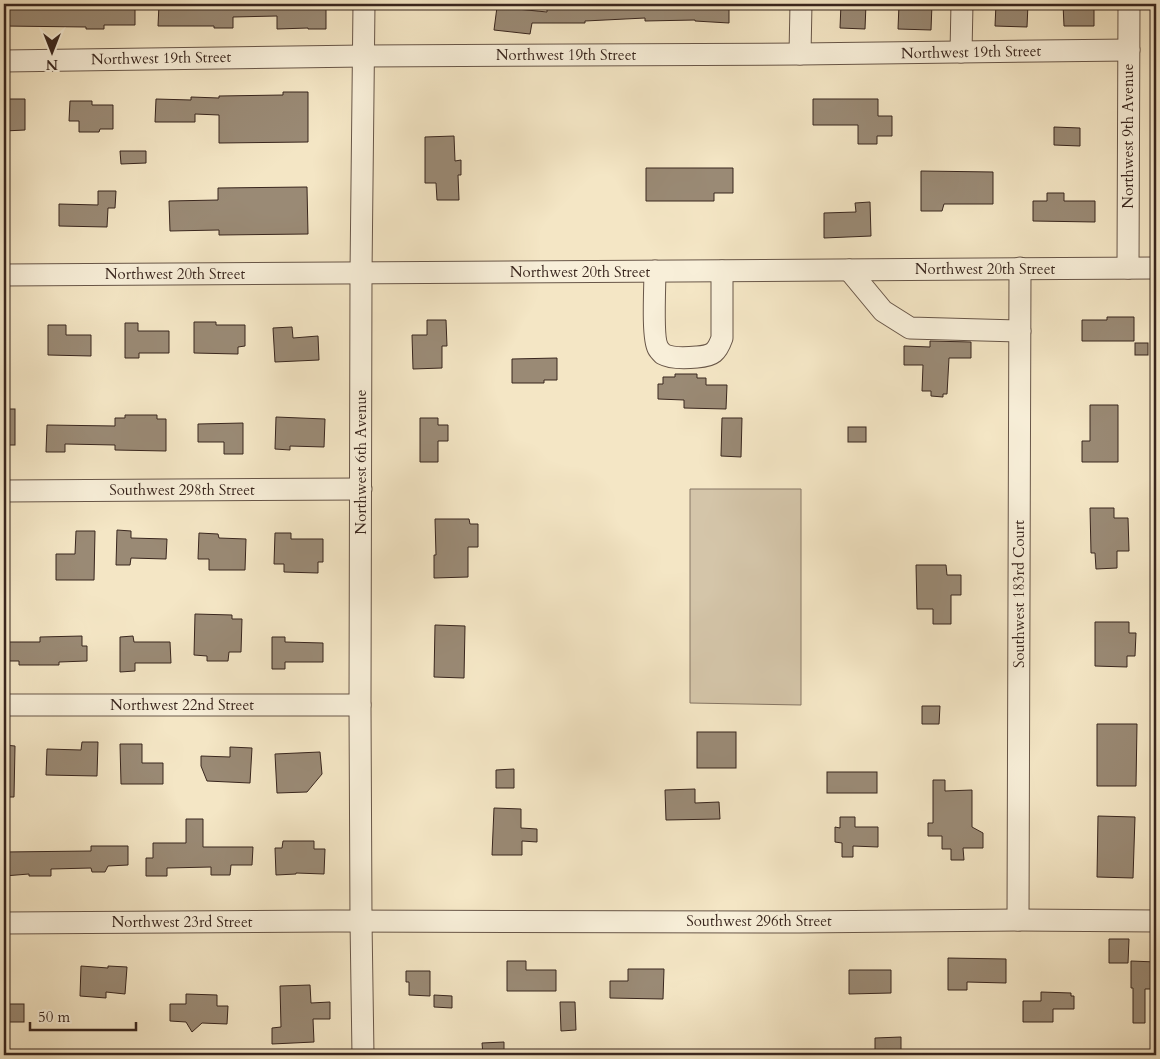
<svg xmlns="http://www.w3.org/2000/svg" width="1160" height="1059" viewBox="0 0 1160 1059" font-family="Cardo,serif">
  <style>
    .green { fill: #d4c5a9; stroke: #867664 }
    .building { fill: #9a8a75; stroke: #39261e }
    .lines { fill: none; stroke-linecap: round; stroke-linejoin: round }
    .minor-casing { stroke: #685648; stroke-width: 23 }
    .minor { stroke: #f8efd9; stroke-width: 21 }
    .labels { text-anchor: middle; stroke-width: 4; stroke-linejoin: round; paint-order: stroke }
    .street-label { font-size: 15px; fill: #39261e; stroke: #f8efd9 }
  </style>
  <rect width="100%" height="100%" fill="#f4e6c5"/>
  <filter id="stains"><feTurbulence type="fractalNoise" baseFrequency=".004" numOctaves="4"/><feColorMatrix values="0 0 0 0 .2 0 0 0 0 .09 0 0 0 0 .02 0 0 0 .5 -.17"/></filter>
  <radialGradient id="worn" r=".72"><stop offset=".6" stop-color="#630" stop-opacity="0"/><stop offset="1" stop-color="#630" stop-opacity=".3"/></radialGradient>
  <path class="green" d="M690,489H801V705L690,703Z"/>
  <g class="building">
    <path d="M4,4H135V25H104V29H86V27L4,26Z"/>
    <path d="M159,4H326V29H308V28L277,29V16L233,17V28H214V26H158Z"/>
    <path d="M547,4H729V23L695,21V20L645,21V18L585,21V23H532L530,34L494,30L497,7L547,12Z"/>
    <path d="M841,4H866L865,29L840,28Z"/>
    <path d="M899,4H932L931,30L898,29Z"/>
    <path d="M996,4H1028L1027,27L995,26Z"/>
    <path d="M1063,4H1094V26H1064Z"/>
    <path d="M283,92H308V142L219,143V115L195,114V122H155L156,99L191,100V97L219,98V96L283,95Z"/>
    <path d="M4,99H25V130L4,131Z"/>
    <path d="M813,99H878V116H892V136H877V144H858V125H813Z"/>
    <path d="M70,101H92V105H113V129H100L99,132H79V121H69Z"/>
    <path d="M1054,127L1080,128V146L1054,145Z"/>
    <path d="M454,136L455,161L461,160V175H458L459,200H437L436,183H425V137Z"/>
    <path d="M120,151H146V163L121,164Z"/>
    <path d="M646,168H733V193H714V201H646Z"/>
    <path d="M921,171L993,172V204H944L942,211H921Z"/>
    <path d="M307,187L308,234L219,235V230L170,231L169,201L218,200V188Z"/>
    <path d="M98,191H116L115,208H108L107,227L59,226V204L98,205Z"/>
    <path d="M1047,193H1064V201H1095V222L1033,221V201H1047Z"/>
    <path d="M870,202L871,236L824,238V213L856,212L855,203Z"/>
    <path d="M1107,317H1134V341H1082V320H1107Z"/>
    <path d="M427,320H446L447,346H442V368L413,369L412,335H427Z"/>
    <path d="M194,322H216V325H245V346L238,347V354L194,353Z"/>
    <path d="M125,323H138V331H169V353H139V358H125Z"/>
    <path d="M48,325H66V335H91V356L48,355Z"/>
    <path d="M292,327L293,338L318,336L319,360L275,362L273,328Z"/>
    <path d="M930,341L971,342V358H949L947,394H943V397L931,396V391H922L923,365H904V346L930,347Z"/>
    <rect x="1135" y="343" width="13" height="12"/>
    <path d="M557,358V380H544V383H512V359Z"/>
    <path d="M675,374H697V378H706V385H727L726,409L684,408V400L658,399V384H663V377H675Z"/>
    <path d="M1090,405H1118V462H1082V441H1090Z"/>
    <rect x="4" y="409" width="11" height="36"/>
    <path d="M125,415H157V419H166V451L115,450V445L65,444V452H46L47,425L115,426V418H125Z"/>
    <path d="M276,417L325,419L324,447L290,446V450L275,449Z"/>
    <path d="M420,418H438V425H448V441H438V462H420Z"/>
    <path d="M722,418H742L741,457L721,456Z"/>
    <path d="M243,423V454H224V442H198V424Z"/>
    <rect x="848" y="427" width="18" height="15"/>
    <path d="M1090,508H1114V518H1128L1129,551H1117V568L1096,569L1095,553H1091Z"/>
    <path d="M435,519H469L470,524H478V547H468V577L434,578V555H436Z"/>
    <path d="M117,530L131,531V538L167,539L166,559L131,558L130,565H116Z"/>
    <path d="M76,531H95L94,580H56V554H75Z"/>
    <path d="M199,533L218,534L219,538L246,539L245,570H209V559H198Z"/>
    <path d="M275,533H291V539H323V562H318V573L284,572V564H274Z"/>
    <path d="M916,565H946L947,575H961V595H951V624H933V609H917Z"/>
    <path d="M195,614L232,615V619H242L241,652H229L228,661H207V656L194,655Z"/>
    <path d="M1095,622H1129V633H1136L1135,656H1127V667L1095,666Z"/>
    <path d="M435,625L465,626L464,678L434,677Z"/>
    <path d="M82,636V646H87V661L59,662V665H19V661H4V642H40V637Z"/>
    <path d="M133,636L134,642H170L171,663H135V671L120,672V637Z"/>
    <path d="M272,637H285V642L323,643V662H285V669H272Z"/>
    <path d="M922,706H940L939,724H922Z"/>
    <path d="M1097,724H1137L1136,786H1097Z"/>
    <rect x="697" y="732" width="39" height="36"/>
    <path d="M82,742H98L97,776L46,775L47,749L81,750Z"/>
    <path d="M120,744H142V763H163V784H121Z"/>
    <path d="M4,745L15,746L14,797H4Z"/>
    <path d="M230,747L252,748L250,783L207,781L201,766V756L230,757Z"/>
    <path d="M320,752L322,774L307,792L277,793L275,754Z"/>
    <path d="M514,769V788H496V770Z"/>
    <rect x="827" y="772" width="50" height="21"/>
    <path d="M933,780H945V791L972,790V827L983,833V848H963L964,860H951V849H942V836H928V823H933Z"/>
    <path d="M695,789V803L719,802L720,819L666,820L665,790Z"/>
    <path d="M494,808L521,809V828L537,829V842L522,841V855H492Z"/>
    <path d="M1098,816L1135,817L1133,878L1097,877Z"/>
    <path d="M840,817H855V827H878V847L853,846V857H842V843L835,842V827L840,828Z"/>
    <path d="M186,819H203V847H253L252,865H231L230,875H211V867L167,868V876H146V858H153V843H186Z"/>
    <path d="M283,841H314V849H325L324,874L296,873V874L276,875L275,848H282Z"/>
    <path d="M91,846H128V865L108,866L105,872H92L91,868L51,869V876H29V874L4,876V852L91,851Z"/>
    <path d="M1109,939H1129L1128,963H1109Z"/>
    <path d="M948,958L1006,959V983L967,982V990H948Z"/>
    <path d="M507,961H526V970H556V991H507Z"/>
    <path d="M1131,961L1156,962V989H1145V1023H1133V988H1131Z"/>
    <path d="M81,966L108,968V966L127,967L125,994L106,992V998L80,996Z"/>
    <path d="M628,969H664L663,999L610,998V981H628Z"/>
    <path d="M849,970H891V993L849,994Z"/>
    <path d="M406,971H430V996L409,995V982H406Z"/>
    <path d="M310,985L311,1003L330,1002V1019H313L314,1042L272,1044V1028L281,1027L280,986Z"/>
    <path d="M1041,992L1071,993V996H1074V1009H1053V1022H1023V1001H1041Z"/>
    <path d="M186,994L217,995V1006H228L227,1024L202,1023L192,1032L186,1022L170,1021V1004H186Z"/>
    <path d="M434,995L452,996V1008L434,1007Z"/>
    <path d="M560,1002H575L576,1030L561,1031Z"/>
    <rect x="7" y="1004" width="17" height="18"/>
    <path d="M901,1037V1055H875V1038Z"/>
    <path d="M504,1042V1055H483L482,1043Z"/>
  </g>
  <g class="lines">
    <g class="minor-casing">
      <g id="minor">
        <path d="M961,52L962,4"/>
        <path d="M800,54L801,4"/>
        <path d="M4,61L364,56L800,54L1129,50"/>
        <path d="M1128,268L1129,4"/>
        <path d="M849,270L883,311L910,328L1020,331"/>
        <path d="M655,271C655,285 652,338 658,348C659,350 661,352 663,354C672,359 687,358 697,357C713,356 717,352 722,338V271"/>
        <path d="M4,275L1156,268"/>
        <path d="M4,491L361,489"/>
        <path d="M4,705H360"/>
        <path d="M1018,920L1020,268"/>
        <path d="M4,923L333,921L799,922L1018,920L1156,921"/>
        <path d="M363,1055L361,921L360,705L361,273L364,4"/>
      </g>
    </g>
    <use href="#minor" class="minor"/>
  </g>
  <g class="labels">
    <g class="street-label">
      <text transform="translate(971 52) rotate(-1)" y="5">Northwest 19th Street</text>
      <text x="566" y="60">Northwest 19th Street</text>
      <text transform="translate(161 58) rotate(-1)" y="5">Northwest 19th Street</text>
      <text transform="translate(1128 136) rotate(-90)" y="5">Northwest 9th Avenue</text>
      <text x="985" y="274">Northwest 20th Street</text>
      <text x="580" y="277">Northwest 20th Street</text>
      <text x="175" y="279">Northwest 20th Street</text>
      <text transform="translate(361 462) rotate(-90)" y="5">Northwest 6th Avenue</text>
      <text x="182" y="495">Southwest 298th Street</text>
      <text transform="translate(1019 594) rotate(-90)" y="5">Southwest 183rd Court</text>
      <text x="182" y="710">Northwest 22nd Street</text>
      <text x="759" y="926">Southwest 296th Street</text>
      <text x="182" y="927">Northwest 23rd Street</text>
    </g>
  </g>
  <rect width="1160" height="1059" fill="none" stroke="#f4e6c5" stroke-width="20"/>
  <rect x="5" y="5" width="1150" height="1049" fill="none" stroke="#39261e" stroke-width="2.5"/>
  <rect x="10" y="10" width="1140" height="1039" fill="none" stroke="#39261e"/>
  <g transform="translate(52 52) rotate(180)" stroke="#f8efd9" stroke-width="4" paint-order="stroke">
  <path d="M0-4L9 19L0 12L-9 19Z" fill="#39261e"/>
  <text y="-8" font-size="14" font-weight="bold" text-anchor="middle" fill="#39261e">N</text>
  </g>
  <path d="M30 1022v8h106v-8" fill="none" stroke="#39261e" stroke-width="2.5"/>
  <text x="38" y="1022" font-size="15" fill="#39261e" stroke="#f8efd9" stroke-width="4" paint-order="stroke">50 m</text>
  <rect width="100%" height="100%" filter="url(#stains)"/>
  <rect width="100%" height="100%" fill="url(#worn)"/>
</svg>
